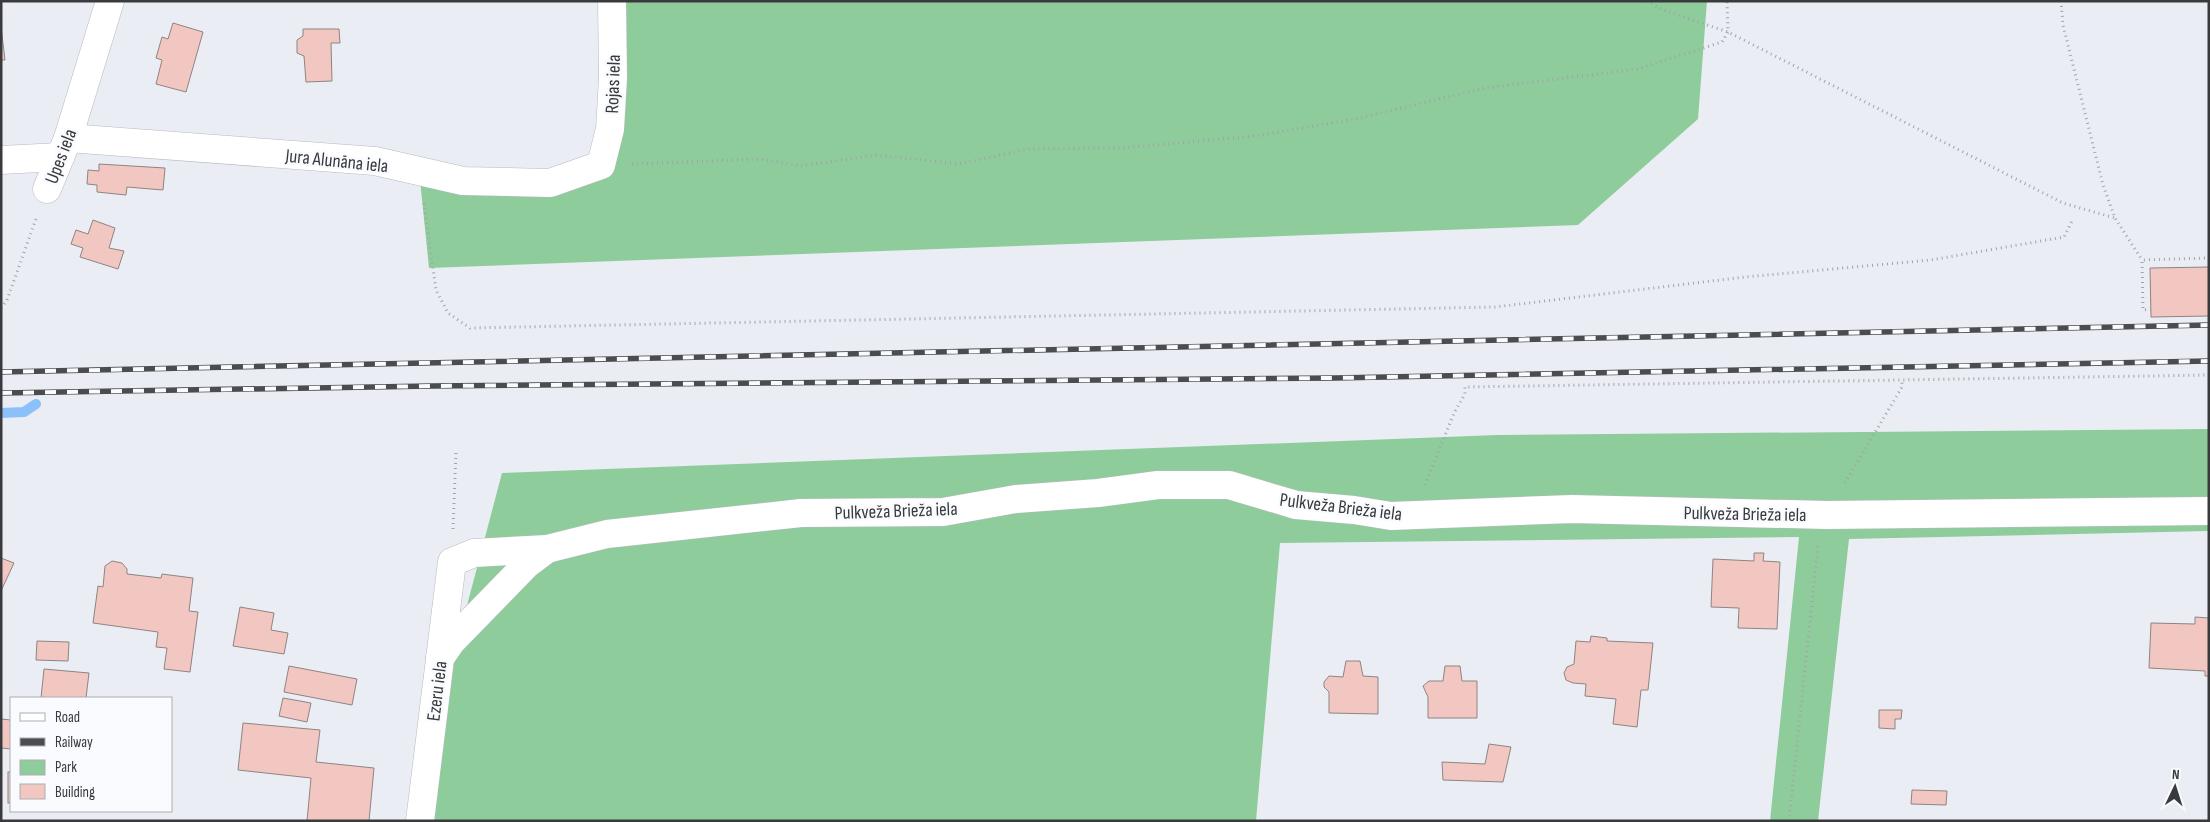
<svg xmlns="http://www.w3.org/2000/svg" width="2210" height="822" viewBox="0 0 2210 822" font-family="'Sofia Sans Condensed',sans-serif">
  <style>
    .green { fill: #8ecd9b }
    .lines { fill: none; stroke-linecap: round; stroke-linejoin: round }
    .stream { stroke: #8ac1fa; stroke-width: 10 }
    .building { fill: #f2c7c1; stroke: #8d8483 }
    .minor-casing { stroke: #b8bac1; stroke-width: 29 }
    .path { stroke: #a1a3a8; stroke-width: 3; stroke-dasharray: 1 4; stroke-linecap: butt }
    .minor { stroke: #fff; stroke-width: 28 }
    .rail-casing { stroke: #4b4c4f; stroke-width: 5.5 }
    .rail { stroke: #f9fbff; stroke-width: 4; stroke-dasharray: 11; stroke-linecap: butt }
    .labels { text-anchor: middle; stroke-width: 5; stroke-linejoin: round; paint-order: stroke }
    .street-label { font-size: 19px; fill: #393a3c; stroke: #f9fbff }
  </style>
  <rect width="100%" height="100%" fill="#ebedf5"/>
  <g class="green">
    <path d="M612,1H1707L1698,119L1578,225L429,268L419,170L463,181L601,165Z"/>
    <path d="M2209,429V531L1849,539L1818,821H1770L1799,537L1280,543L1256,821H430L442,700L502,473L1497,435Z"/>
  </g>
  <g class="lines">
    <path class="stream" d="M1,413L24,412L36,404"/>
  </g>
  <g class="building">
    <path d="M173,23L203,32L186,92L156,84L162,60L156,58L162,37L168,39Z"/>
    <path d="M1,27L5,60H1Z"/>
    <path d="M303,29H339L340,43H331L332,81L306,82L304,56L297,53V40L303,36Z"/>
    <path d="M99,164L165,168L163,190L127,187L126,195L97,192V185L87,184L88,170L99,171Z"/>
    <path d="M93,220L115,228L109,248L124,251L118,269L80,257L83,248L71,244L76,230L88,234Z"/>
    <path d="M2209,267V316L2151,317L2150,268Z"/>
    <path d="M1754,553H1764L1763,561L1780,562L1777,629L1738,628L1739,608L1711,607L1713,559L1754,561Z"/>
    <path d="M1,558L14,563L1,591Z"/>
    <path d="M112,561L122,563L127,569V574L161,578L162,574L193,578L189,611L198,612L190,672L164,669L167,648L156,647L158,632L93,623L98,586L103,587L105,566Z"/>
    <path d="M240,607L274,613L271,630L288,633L284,654L233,646Z"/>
    <path d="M2195,617L2209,618V676H2205V671L2149,668L2151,623L2195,624Z"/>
    <path d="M1591,636L1607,638V641L1653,643L1648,690H1641L1637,727L1613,724L1616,699L1585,696L1586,684L1573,683L1566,680L1564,673L1567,667L1574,664L1576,641L1590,642Z"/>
    <path d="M37,641L69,642L68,661L36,660Z"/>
    <path d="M1346,661H1360L1363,676L1378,677V714L1329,713V692L1324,687V682L1329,676L1343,677Z"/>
    <path d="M289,666L357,679L352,705L284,692Z"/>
    <path d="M1445,666H1460L1462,681H1477V718H1428V697L1423,686L1429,681H1443Z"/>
    <path d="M44,669L89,673L86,698H41Z"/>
    <path d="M283,698L311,703L307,722L279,716Z"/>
    <path d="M1879,710H1902L1901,719H1895V729L1879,728Z"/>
    <path d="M1,719L11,720V749L1,748Z"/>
    <path d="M243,723L320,730L316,762L374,768L369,821H307L311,778L238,770Z"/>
    <path d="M1489,744L1511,747L1503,782L1443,780L1442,762L1485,764Z"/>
    <rect x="8" y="772" width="3" height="31"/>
    <path d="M1912,790L1947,791L1946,805L1911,804Z"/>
  </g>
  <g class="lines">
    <g class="minor-casing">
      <g id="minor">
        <path d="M68,138L375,161L463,181L550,183L601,165L610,129L613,78L612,1"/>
        <path d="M1,160L60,157"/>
        <path d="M47,189L68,138L110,1"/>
        <path d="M440,658L451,642L527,564L547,549"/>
        <path d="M420,821L452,562L474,553L547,549L607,534L801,513L943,512L1016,499L1098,493L1158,485H1229L1296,505L1354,510L1391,516L1572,509L1827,515L2209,511"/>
      </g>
    </g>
    <g class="path">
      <path d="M1647,1L1663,10L1728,32L2063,203L2115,218"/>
      <path d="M2061,1L2063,25L2103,185L2115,218L2142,260"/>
      <path d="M632,164L761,159L800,166L877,155L959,164L1028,149L1121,148L1255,136L1355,119L1485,88L1638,69L1722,42L1728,32L1727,1"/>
      <path d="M424,203L436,290L448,313L470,328L1495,307L1745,277L1931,260L2064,237L2073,219"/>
      <path d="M1,308L7,300L37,216"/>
      <path d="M2151,309L2143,310L2142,260L2209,258"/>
      <path d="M1845,483L1902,387V380"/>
      <path d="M1425,485L1454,413L1465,394V387L2209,375"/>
      <path d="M453,529L456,451"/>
      <path d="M1789,821L1818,545"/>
    </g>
    <use href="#minor" class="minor"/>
    <g class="rail-casing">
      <g id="rail">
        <path d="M1,372L2209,325"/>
        <path d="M1,393L432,386L1335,378L2209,361"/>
      </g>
    </g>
    <use href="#rail" class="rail"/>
  </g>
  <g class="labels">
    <g class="street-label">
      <text transform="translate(612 84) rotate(-88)" y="7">Rojas iela</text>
      <text transform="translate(60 156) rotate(-69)" y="7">Upes iela</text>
      <text transform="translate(337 160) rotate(6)" y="7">Jura Alunāna iela</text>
      <text transform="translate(1341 506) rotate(7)" y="7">Pulkveža Brieža iela</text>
      <text transform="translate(896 510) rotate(-2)" y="7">Pulkveža Brieža iela</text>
      <text transform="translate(1745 513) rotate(1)" y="7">Pulkveža Brieža iela</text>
      <text transform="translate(436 691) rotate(-83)" y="7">Ezeru iela</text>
    </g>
  </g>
  <rect width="2210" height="822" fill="none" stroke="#393a3c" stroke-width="5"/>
  <rect x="10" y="697" width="162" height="115" fill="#f9fbff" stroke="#acaeb1"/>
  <rect x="20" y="713" width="25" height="8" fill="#ffffff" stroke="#acaeb1"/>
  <text x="55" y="722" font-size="15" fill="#393a3c">Road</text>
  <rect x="20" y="738" width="25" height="8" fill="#4b4c4f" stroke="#acaeb1"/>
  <text x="55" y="747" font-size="15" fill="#393a3c">Railway</text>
  <rect x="20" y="760" width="25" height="15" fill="#8ecd9b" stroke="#acaeb1"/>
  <text x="55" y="772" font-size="15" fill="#393a3c">Park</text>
  <rect x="20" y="784" width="25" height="15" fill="#f2c7c1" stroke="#acaeb1"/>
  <text x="55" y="797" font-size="15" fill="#393a3c">Building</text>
  <g transform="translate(2175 787) rotate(4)" stroke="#f9fbff" stroke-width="4" paint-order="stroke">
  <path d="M0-4L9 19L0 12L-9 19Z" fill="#393a3c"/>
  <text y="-8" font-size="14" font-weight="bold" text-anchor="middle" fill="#393a3c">N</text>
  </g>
</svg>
